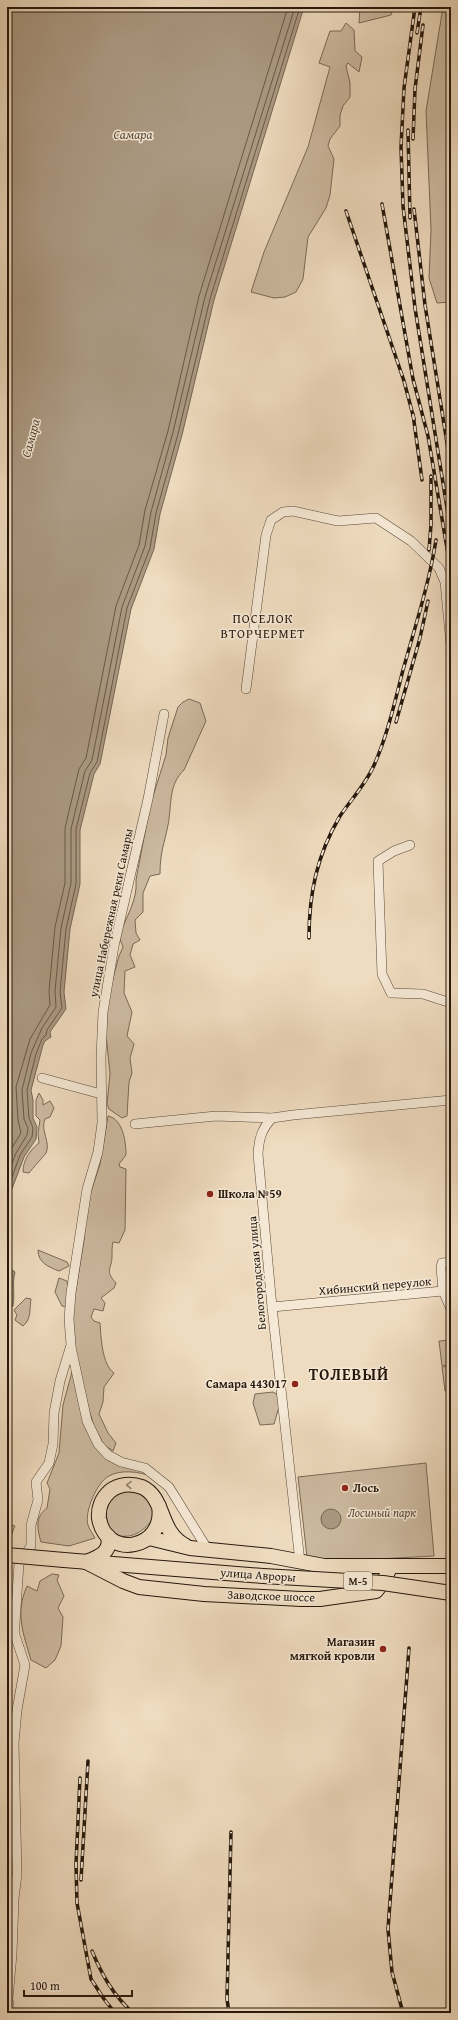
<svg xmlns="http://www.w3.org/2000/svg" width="458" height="2020" viewBox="0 0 458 2020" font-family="'Gentium Book Plus',serif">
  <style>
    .green { fill: #cdbaa1; stroke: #7a6956 }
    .water { fill: #ab9982; stroke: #766553 }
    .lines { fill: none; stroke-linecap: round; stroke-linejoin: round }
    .shore { stroke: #685847; stroke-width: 1 }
    .minor-casing { stroke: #584939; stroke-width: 10 }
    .primary-casing { stroke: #26180c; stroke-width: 16 }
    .minor { stroke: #f5e8d5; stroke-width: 9 }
    .primary { stroke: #efdbbf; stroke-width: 14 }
    .rail-casing { stroke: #26180c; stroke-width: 3.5 }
    .rail { stroke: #f5e8d5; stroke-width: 2; stroke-dasharray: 6; stroke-linecap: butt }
    .primary-bridge-casing { stroke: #26180c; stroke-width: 16; stroke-linecap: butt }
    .primary-bridge { stroke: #efdbbf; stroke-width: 14 }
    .oneway { stroke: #95836e }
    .poi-dot { fill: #8f2418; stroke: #f5e8d5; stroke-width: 1.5 }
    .labels { text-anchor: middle; stroke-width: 3; stroke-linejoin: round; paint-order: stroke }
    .shield { fill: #f5e8d5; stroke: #645648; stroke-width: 1 }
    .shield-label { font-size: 11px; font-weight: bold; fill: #26180c }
    .street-label { font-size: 12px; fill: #26180c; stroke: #f5e8d5 }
    .poi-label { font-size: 12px; font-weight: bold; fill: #26180c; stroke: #f5e8d5; text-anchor: start }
    .park-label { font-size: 12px; font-style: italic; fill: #584939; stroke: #f5e8d5 }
    .water-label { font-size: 13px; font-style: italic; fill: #5b4c3b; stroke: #f5e8d5 }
    .neighbourhood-label { font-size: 13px; letter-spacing: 1px; fill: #26180c; stroke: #f5e8d5 }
    .district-label { font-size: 16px; font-weight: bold; letter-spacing: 1px; fill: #26180c; stroke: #f5e8d5 }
  </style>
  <rect width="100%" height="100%" fill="#efdbbf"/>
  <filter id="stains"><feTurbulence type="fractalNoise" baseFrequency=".005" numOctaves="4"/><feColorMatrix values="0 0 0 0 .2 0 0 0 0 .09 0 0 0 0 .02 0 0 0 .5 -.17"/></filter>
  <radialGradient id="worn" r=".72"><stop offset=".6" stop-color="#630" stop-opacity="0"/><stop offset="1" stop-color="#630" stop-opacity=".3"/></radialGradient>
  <g class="green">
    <path d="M360,7H394L391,15L359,23Z"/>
    <path d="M443,7H451V302L437,303L429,278L431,230L426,111Z"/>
    <path d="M346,23L354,30L355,51L362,57L359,72L348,63L346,66L350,83V97L343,106L340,115V126L330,139L328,146L334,159L330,195L326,208L308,237L303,279L296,292L285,297L274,298L251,292L264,252L308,147L330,67L319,63L330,31H341Z"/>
    <path d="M189,699L200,703L206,721L184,770C168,785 172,805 168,825C164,845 160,852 160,874L150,876L143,893V912L135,920L136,933L140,940L133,944L130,955L135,967L125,971L124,993L132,1012L127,1036L134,1044L130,1058L132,1073L129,1082L127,1116L122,1118L109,1109L107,1104L110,1074L106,1034L108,997L119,956L123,947L119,937C125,918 138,901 136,880L150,806L166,755L168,738L178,707L183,702Z"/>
    <path d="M39,1093L43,1100V1105L50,1101L54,1108L50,1117L45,1119C40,1131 51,1142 46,1153C44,1156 32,1169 29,1173L23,1172C23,1160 30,1150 39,1143L38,1133L40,1120L36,1116V1100Z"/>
    <path d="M108,1116C123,1119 126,1142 126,1155L119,1164L120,1167L126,1169L125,1230L119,1243L113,1242C112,1247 112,1250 112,1256C112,1270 104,1270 116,1283L114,1288L101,1298L105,1303L103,1311L94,1309L91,1317L94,1321L100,1323C101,1337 102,1365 114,1373L104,1387L103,1402L99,1414L108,1433L116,1443L113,1451L104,1445L94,1426L87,1403L76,1354L72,1314L84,1240L87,1204L100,1164Z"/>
    <path d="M38,1250L67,1262L69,1266L59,1271C49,1267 38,1263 38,1250Z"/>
    <path d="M59,1278L67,1281L68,1287L66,1307L62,1306L55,1292Z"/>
    <path d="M26,1298L31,1299C29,1310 32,1318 23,1326L15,1320L17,1315L14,1310Z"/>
    <path d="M451,1340V1364L442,1366L439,1341Z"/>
    <path d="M75,1361L92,1441L151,1476C139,1472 121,1469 109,1476C97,1482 84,1512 88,1525C89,1529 93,1534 95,1538L69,1546L41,1542C37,1528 35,1517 47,1508L50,1489L47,1483L59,1453L63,1405Z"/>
    <path d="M451,1366V1390L445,1391L442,1367Z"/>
    <path d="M273,1392L278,1395L279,1407L274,1424L260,1425L253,1403L255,1394Z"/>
    <path d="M426,1463L434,1556L321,1562L307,1557L298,1477Z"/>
    <path d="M119,1491L141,1492L152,1502L153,1519C141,1534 130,1540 111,1534C105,1515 102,1506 119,1491Z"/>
    <path d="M7,1524L15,1526C2,1552 14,1586 11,1613L7,1616Z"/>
    <path d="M52,1574L59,1575L57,1580L64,1596L58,1608L63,1617L61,1646L55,1660L46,1668L31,1660C23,1633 15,1613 27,1586L37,1591L40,1581Z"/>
  </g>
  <g class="water">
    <path d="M7,7H304L214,300L182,435L160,514L154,549L131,609L100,764L94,774L80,830V884L70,929L64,992L66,1009L50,1032L51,1037L45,1041L43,1045L31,1090L33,1100V1118L37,1127L36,1139L24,1157L10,1194V1268L15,1272C12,1283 15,1294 13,1306L7,1311Z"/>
    <circle cx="331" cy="1519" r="10"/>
  </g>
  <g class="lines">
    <g class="shore">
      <path d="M7,1158L11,1149L21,1133L18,1120L16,1087L30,1039L50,1005L49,991L55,927L65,883V828L79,769L86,758L116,606L139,545L145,510L168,431L199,296L288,7"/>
      <path d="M7,1176L16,1153L27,1135L28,1128L24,1119L22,1090L31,1053L42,1028L56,1007L55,991L61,928L71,883V829L85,771L92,760L122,607L145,546L151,512L173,432L205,297L295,7"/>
      <path d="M7,1191L20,1155L32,1137L33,1128L29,1118L27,1090L36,1054L42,1039L46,1035L47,1030L62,1008L60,992L66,929L76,884V829L90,773L97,762L127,608L150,548L156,513L178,434L210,299L300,7"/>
    </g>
    <g class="minor-casing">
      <g id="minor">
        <path d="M246,689L266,535L271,520L283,512L293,511L338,521L376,518L411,541L439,568L445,582L451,645"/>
        <path d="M451,746V775"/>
        <path d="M410,845L394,851L378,861L382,974L391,993L423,994L451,1003"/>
        <path d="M42,1078L101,1094"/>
        <path d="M272,1118C261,1130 259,1139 258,1154L272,1307L300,1562"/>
        <path d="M135,1124L216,1116L272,1118L293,1115L451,1100"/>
        <path d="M451,1262L442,1263L441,1267L443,1291L451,1309"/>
        <path d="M272,1307L443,1291"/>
        <path d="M71,1347L87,1421L98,1444L108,1455L121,1462L145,1468L169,1487L208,1550"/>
        <path d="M10,2013L8,1999L12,1954L14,1899L17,1874L14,1743L17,1710L25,1665L15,1635V1623L19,1564L31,1546V1525L38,1500L36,1482L49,1463L53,1444L54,1413L60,1381L71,1345L69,1319L71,1293L87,1189L98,1152L102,1123L101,1058L103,1012L114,946L148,799L164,714"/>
      </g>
    </g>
    <g class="primary-casing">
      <g id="primary">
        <path d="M159,1506C166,1549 106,1561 99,1518C98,1508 102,1498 110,1491C119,1484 131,1483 142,1487C166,1498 158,1532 186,1546"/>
        <path d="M149,1538L190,1548L271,1556L324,1566H451"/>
        <path d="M64,1560L263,1576"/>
        <path d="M86,1562L123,1581L139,1587L204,1594L301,1599H320L376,1591L385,1579L390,1567"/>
        <path d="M86,1562C99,1557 112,1552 108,1536"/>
      </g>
    </g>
    <use href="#minor" class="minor"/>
    <use href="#primary" class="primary"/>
    <g class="rail-casing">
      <g id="rail">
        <path d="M415,7L404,88L401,147L403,206L415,308L451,533"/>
        <path d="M417,33L421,7"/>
        <path d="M408,130L410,218"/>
        <path d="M413,139L415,89L423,25"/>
        <path d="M382,204L413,379L428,436L451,572"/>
        <path d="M414,209L425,305L451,468"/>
        <path d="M346,211L404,381L414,419"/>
        <path d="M413,414L422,480"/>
        <path d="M429,550L431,525V476"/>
        <path d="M396,722L420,638L428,601"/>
        <path d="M309,938C309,893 317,855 340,816C352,798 367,783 375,763C388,733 395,701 403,670C415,627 429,584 436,540"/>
        <path d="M80,1778L76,1864L77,1903L91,1979L104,1999L115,2013"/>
        <path d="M81,1880L88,1761"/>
        <path d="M92,1951C102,1975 113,1995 133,2013"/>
        <path d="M229,2013L227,1999L231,1832"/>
        <path d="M403,2013L392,1972L388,1929L409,1648"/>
      </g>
    </g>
    <use href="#rail" class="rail"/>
    <g class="primary-bridge-casing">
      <g id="primary-bridge">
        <path d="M7,1555L64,1560"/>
        <path d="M263,1576L383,1583L451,1593"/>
      </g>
    </g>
    <use href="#primary-bridge" class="primary-bridge"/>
  </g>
  <defs><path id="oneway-chevron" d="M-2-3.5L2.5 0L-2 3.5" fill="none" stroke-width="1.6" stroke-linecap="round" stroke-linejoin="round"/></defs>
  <use class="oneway" href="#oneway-chevron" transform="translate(129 1485) rotate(-179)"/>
  <g class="poi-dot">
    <circle cx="210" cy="1194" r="4"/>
    <circle cx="295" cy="1384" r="4"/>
    <circle cx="345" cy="1488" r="4"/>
    <circle cx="383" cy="1649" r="4"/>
  </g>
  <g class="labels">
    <rect class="shield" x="344" y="1572" width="28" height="18" rx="3"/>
    <g class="shield-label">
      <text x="358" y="1585">М-5</text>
    </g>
    <g class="street-label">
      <text transform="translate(111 913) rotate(-78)" y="4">улица Набережная реки Самары</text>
      <text transform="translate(257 1273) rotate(-95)" y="4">Белогородская улица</text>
      <text transform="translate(375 1286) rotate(-5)" y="4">Хибинский переулок</text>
      <text transform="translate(258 1575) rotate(4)" y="4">улица Авроры</text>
      <text transform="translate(271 1596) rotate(2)" y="4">Заводское шоссе</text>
    </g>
    <g class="poi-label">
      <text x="218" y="1198">Школа №59</text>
      <text x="287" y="1388" text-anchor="end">Самара 443017</text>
      <text x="353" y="1492">Лось</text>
      <text x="375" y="1646" text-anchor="end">Магазин<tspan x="375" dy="14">мягкой кровли</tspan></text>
    </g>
    <g class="park-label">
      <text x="382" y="1517">Лосиный парк</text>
    </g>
    <g class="water-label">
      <text x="133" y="139">Самара</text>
      <text transform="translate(30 438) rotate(-75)" y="5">Самара</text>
    </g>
    <g class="neighbourhood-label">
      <text x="263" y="623">ПОСЕЛОК<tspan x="263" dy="15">ВТОРЧЕРМЕТ</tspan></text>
    </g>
    <g class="district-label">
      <text x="349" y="1380">ТОЛЕВЫЙ</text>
    </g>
  </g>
  <rect width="458" height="2020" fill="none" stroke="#efdbbf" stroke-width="24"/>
  <rect x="8" y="8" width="442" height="2004" fill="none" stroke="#26180c" stroke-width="2"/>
  <rect x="12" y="12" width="434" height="1996" fill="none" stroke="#26180c"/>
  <path d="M24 1990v6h108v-6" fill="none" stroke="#26180c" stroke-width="2"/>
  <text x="30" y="1990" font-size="12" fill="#26180c" stroke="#f5e8d5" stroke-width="3" paint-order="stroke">100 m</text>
  <rect width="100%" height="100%" filter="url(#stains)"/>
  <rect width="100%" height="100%" fill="url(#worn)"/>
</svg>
